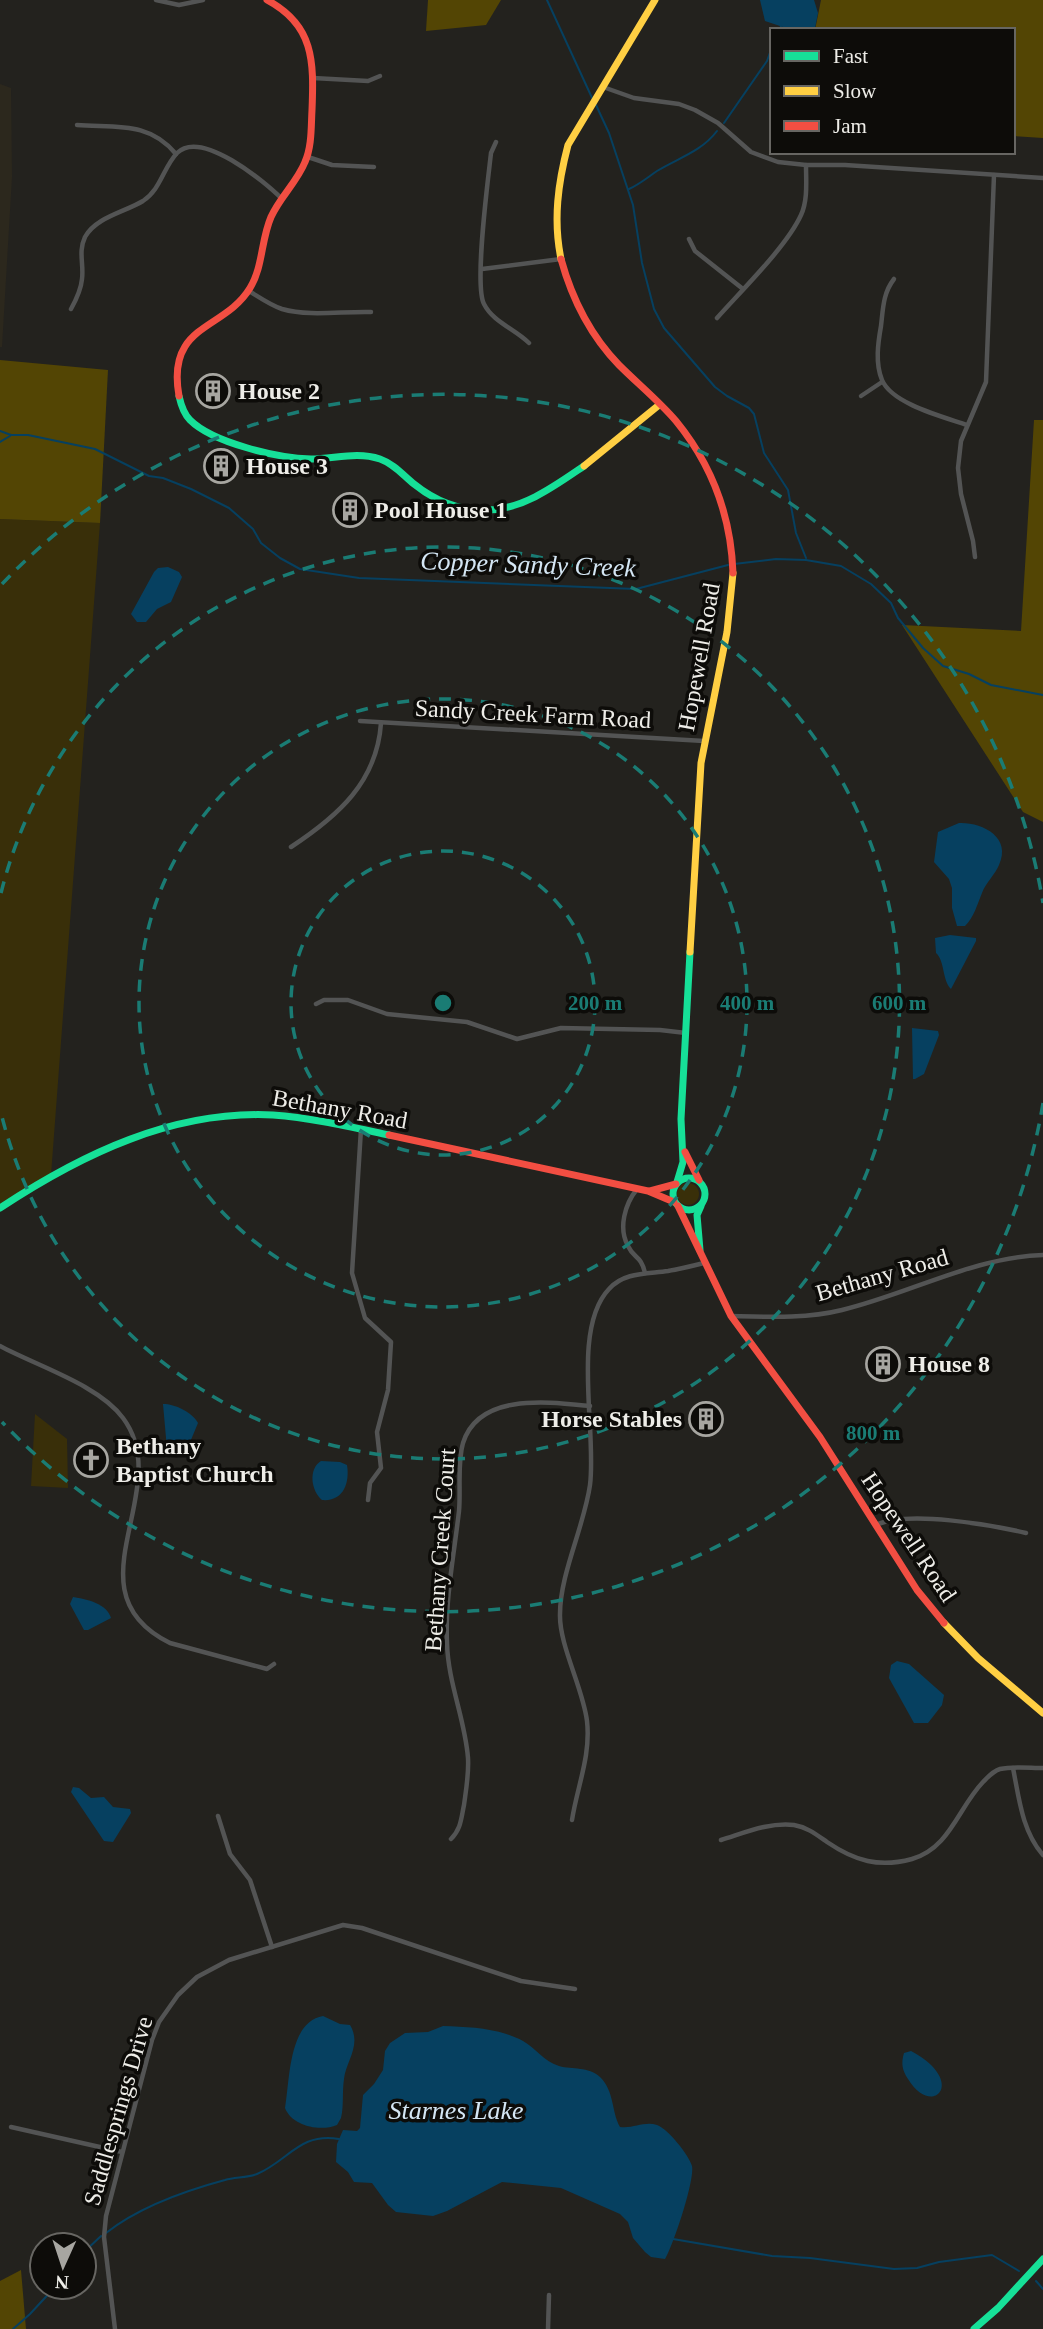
<svg xmlns="http://www.w3.org/2000/svg" width="1043" height="2329" viewBox="0 0 1043 2329" font-family="'Times New Roman',serif">
  <style>
    .built { fill: #2c281d }
    .green { fill: #392f09 }
    .forest { fill: #534504 }
    .water { fill: #064060 }
    .lines { fill: none; stroke-linecap: round; stroke-linejoin: round }
    .stream { stroke: #064060; stroke-width: 2 }
    .street { stroke: #535454; stroke-width: 4.5 }
    .fast { stroke: #16e098; stroke-width: 7 }
    .slow { stroke: #ffcf43; stroke-width: 7 }
    .jam { stroke: #f24e42; stroke-width: 7 }
    .ring { fill: none; stroke: #1a7c74; stroke-width: 3.5; stroke-dasharray: 12 9 }
    .labels { text-anchor: middle; stroke-width: 7; stroke-linejoin: round; paint-order: stroke }
    .poi-label { font-size: 24px; font-weight: bold; fill: #eeede8; stroke: #0d0c09; text-anchor: start }
    .street-label { font-size: 24px; fill: #eeede8; stroke: #0d0c09 }
    .water-label { font-size: 26px; font-style: italic; fill: #d4e6f4; stroke: #0d0c09 }
    .centre { fill: #1a7c74; stroke: #0d0c09; stroke-width: 3.5 }
    .ring-label { font-size: 21px; text-anchor: middle; font-weight: bold; fill: #1a7c74; stroke: #0d0c09; stroke-width: 7; stroke-linejoin: round; paint-order: stroke }
  </style>
  <rect width="100%" height="100%" fill="#23221e"/>
  <path class="built" d="M0,84L11,88L12,177L2,347H0Z"/>
  <g class="green">
    <path d="M0,519L100,523L51,1175L0,1209Z"/>
    <circle cx="688" cy="1194" r="11"/>
    <path d="M35,1414L67,1439L68,1488L31,1486Z"/>
  </g>
  <g class="forest">
    <path d="M428,0H501L486,25L426,31Z"/>
    <path d="M821,0H1043V138L1013,136V30H815Z"/>
    <path d="M0,360L108,370L100,523L0,519Z"/>
    <path d="M1034,420H1043V822L1023,812L902,625L1021,631Z"/>
    <path d="M21,2270L26,2329H0V2281Z"/>
  </g>
  <g class="water">
    <path d="M760,0H814L818,13L815,28L792,30L765,21Z"/>
    <path d="M168,567L179,572L182,577L171,602L157,609L146,622H137L131,614L154,572L158,568Z"/>
    <path d="M959,823C982,822 1012,837 999,865C995,875 986,882 982,893C977,905 974,917 965,926H957L952,908V888L949,879L934,862L938,832Z"/>
    <path d="M950,935L976,938V941L951,989C942,980 945,961 936,953L935,938Z"/>
    <path d="M912,1028L938,1031L939,1035L924,1074L915,1079H913Z"/>
    <path d="M163,1404C175,1404 192,1412 198,1423L188,1447L179,1451L167,1449Z"/>
    <path d="M321,1461L340,1462L347,1465C350,1483 343,1502 322,1500C311,1491 308,1469 321,1461Z"/>
    <path d="M73,1597C87,1599 107,1604 111,1618L88,1630H84L70,1604Z"/>
    <path d="M897,1661L909,1664L944,1695L942,1705L928,1723H914L889,1678L891,1665Z"/>
    <path d="M73,1787L79,1788L91,1798L104,1797L113,1807L130,1809L131,1813L113,1842L104,1841L71,1792Z"/>
    <path d="M323,2016L340,2024L350,2025C362,2045 346,2061 344,2079C342,2092 344,2106 341,2118L337,2125C320,2132 292,2126 285,2108C290,2081 288,2022 323,2016Z"/>
    <path d="M443,2026C470,2027 499,2028 523,2041C536,2048 543,2061 559,2066C573,2070 588,2066 600,2077C615,2092 611,2111 620,2127C633,2129 644,2121 657,2125C668,2129 689,2155 692,2166C695,2180 673,2246 665,2259L651,2257L645,2252L633,2238L628,2222L620,2214L561,2188L502,2182L447,2211L433,2216L396,2212L388,2205L372,2183L354,2182L348,2172L336,2162L337,2144L343,2130L357,2131L360,2128L363,2095L374,2084L383,2070L385,2051L390,2043L405,2033L428,2032Z"/>
    <path d="M911,2051C969,2082 932,2119 908,2079C902,2070 901,2063 904,2053Z"/>
  </g>
  <g class="lines">
    <g class="stream">
      <path d="M547,0L593,100"/>
      <path d="M780,30L781,26"/>
      <path d="M596,105L609,133L633,205L642,263L654,309L664,328L715,387L727,396L749,408L754,414L764,453L788,490L796,533L806,558"/>
      <path d="M724,123L767,61L772,47"/>
      <path d="M629,189C640,184 648,177 657,171C678,158 701,152 717,131"/>
      <path d="M0,431L11,435H28L95,449L149,476L163,478L191,489L229,508L253,529L261,543L280,558L300,569L359,578L636,589L728,565"/>
      <path d="M0,442L10,436"/>
      <path d="M734,564L776,559L806,560L841,566L871,584L891,603L898,618L923,648L943,666L969,674L991,685L1043,695"/>
      <path d="M106,2233C139,2207 184,2191 225,2180C235,2177 247,2178 257,2174C288,2161 300,2132 339,2139"/>
      <path d="M673,2239L772,2256L810,2258L894,2269L917,2268L939,2262L992,2255L1019,2271"/>
      <path d="M84,2252L101,2236"/>
      <path d="M1036,2281L1043,2289"/>
      <path d="M13,2329L30,2314L55,2287"/>
    </g>
    <g class="street">
      <path d="M156,0L179,5L203,0"/>
      <path d="M313,78L368,81L380,76"/>
      <path d="M603,87L634,98L679,104L695,110L718,123L751,152L778,162L806,165H845L1043,178"/>
      <path d="M77,125C116,128 149,121 176,154"/>
      <path d="M496,142L491,153C488,180 474,285 484,304C493,322 515,329 529,343"/>
      <path d="M308,157L332,165L374,167"/>
      <path d="M689,239L695,251L743,289"/>
      <path d="M482,269L561,259"/>
      <path d="M894,279C883,293 883,309 881,326C878,343 875,363 882,380C892,404 944,417 967,425"/>
      <path d="M249,291C259,297 270,305 282,309C310,317 342,311 371,312"/>
      <path d="M71,309C76,300 81,290 82,279C84,264 78,252 85,237C96,217 125,212 143,201C161,189 163,168 177,153C201,129 264,181 282,199"/>
      <path d="M717,318C741,291 787,246 801,215C808,200 806,181 806,165"/>
      <path d="M861,396L882,382"/>
      <path d="M975,557L973,541L961,494L958,468L961,441L986,382L994,175"/>
      <path d="M360,721L704,741"/>
      <path d="M291,847C338,816 377,782 381,723"/>
      <path d="M316,1004L324,1000H348L387,1014L467,1022L517,1039L561,1028L660,1030L686,1033"/>
      <path d="M361,1129L352,1273L365,1318L391,1342L388,1390L377,1432L381,1468L370,1483L368,1500"/>
      <path d="M637,1189C625,1204 618,1228 628,1246C634,1259 641,1255 645,1273"/>
      <path d="M731,1316C768,1317 806,1319 842,1310C909,1294 974,1257 1043,1255"/>
      <path d="M0,1346C37,1366 99,1385 123,1418C177,1490 65,1591 170,1643L267,1669L274,1664"/>
      <path d="M876,1525C908,1510 992,1525 1026,1533"/>
      <path d="M1013,1768C1019,1798 1022,1831 1043,1855"/>
      <path d="M218,1816L230,1854L250,1880L272,1947"/>
      <path d="M572,1820C577,1787 591,1756 587,1721C583,1688 559,1645 560,1614C560,1574 584,1527 590,1485C597,1432 571,1329 609,1289C624,1272 647,1274 668,1271C680,1269 692,1266 704,1263"/>
      <path d="M451,1839C461,1829 461,1819 464,1805C466,1790 469,1774 468,1758C465,1719 448,1683 447,1643C445,1600 454,1555 459,1511C461,1490 457,1464 463,1443C479,1392 550,1402 590,1406"/>
      <path d="M721,1840C744,1833 769,1822 794,1825C807,1827 817,1835 827,1842C855,1861 879,1868 912,1859C950,1848 958,1808 983,1782C988,1777 993,1771 1000,1769C1013,1766 1030,1768 1043,1768"/>
      <path d="M11,2127L122,2152"/>
      <path d="M115,2329L104,2237L106,2216L152,2040L159,2022L178,1995L197,1977L229,1960L343,1925L362,1928L521,1981L575,1989"/>
      <path d="M548,2329L549,2295"/>
    </g>
    <g class="fast">
      <path d="M179,396C181,405 184,414 190,420C213,443 278,458 311,459C334,459 357,451 380,459C394,464 403,475 414,484C435,501 461,511 488,510C524,509 556,485 584,466"/>
      <circle cx="689" cy="1194" r="16"/>
      <path d="M677,1182L683,1162L681,1119L690,952"/>
      <path d="M0,1208C82,1154 173,1110 273,1115C313,1118 351,1127 389,1135"/>
      <path d="M700,1250L697,1215L701,1206"/>
      <path d="M974,2329L998,2308L1043,2259"/>
    </g>
    <g class="slow">
      <path d="M561,259C553,220 558,183 568,145L655,0"/>
      <path d="M584,466L659,405"/>
      <path d="M690,952L701,763L727,632L733,573"/>
      <path d="M944,1623L978,1658L1043,1713"/>
    </g>
    <g class="jam">
      <path d="M561,259C572,299 589,334 619,365C638,384 659,401 676,421C712,465 731,517 733,573"/>
      <path d="M179,396C166,323 224,331 250,288C263,267 261,240 271,217C280,197 297,182 305,162C312,146 311,127 312,110C314,61 314,25 267,0"/>
      <path d="M389,1135L648,1191L674,1202"/>
      <path d="M685,1152L699,1180"/>
      <path d="M650,1191L676,1184"/>
      <path d="M678,1206L731,1316L820,1437L917,1590L944,1623"/>
    </g>
  </g>
  <g class="ring">
    <circle cx="443" cy="1003" r="152"/>
    <circle cx="443" cy="1003" r="304"/>
    <path d="M1 893A456 456 0 1 1 1 1113"/>
    <path d="M1043 1103A608 608 0 0 1 2 1422M2 584A608 608 0 0 1 1043 903"/>
  </g>
  <defs>
    <g id="building-ring" transform="scale(1.75)"><circle r="9.5" fill="#0d0c09" stroke="#a7a6a1" stroke-width="1.5"/><path d="M-4-6H4V6H1V3H-1V6H-4ZM-2.5-4.3h1.7v1.8h-1.7ZM.8-4.3h1.7v1.8H.8ZM-2.5-1h1.7V.8h-1.7ZM.8-1h1.7V.8H.8Z" fill="#a7a6a1"/></g>
    <g id="church-ring" transform="scale(1.75)"><circle r="9.5" fill="#0d0c09" stroke="#a7a6a1" stroke-width="1.5"/><path d="M-1.2-6h2.4v3.5h3.3v2.4h-3.3V6h-2.4V-.1h-3.3v-2.4h3.3Z" fill="#a7a6a1"/></g>
  </defs>
  <g fill-rule="evenodd">
    <use href="#building-ring" x="213" y="391"/>
    <use href="#building-ring" x="221" y="466"/>
    <use href="#building-ring" x="350" y="510"/>
    <use href="#building-ring" x="883" y="1364"/>
    <use href="#building-ring" x="706" y="1419"/>
    <use href="#church-ring" x="91" y="1460"/>
  </g>
  <g class="labels">
    <g class="poi-label">
      <text x="238" y="399">House 2</text>
      <text x="246" y="474">House 3</text>
      <text x="374" y="518">Pool House 1</text>
      <text x="908" y="1372">House 8</text>
      <text x="682" y="1427" text-anchor="end">Horse Stables</text>
      <text x="116" y="1454">Bethany<tspan x="116" dy="28">Baptist Church</tspan></text>
    </g>
    <g class="street-label">
      <text transform="translate(699 657) rotate(-80)" y="8">Hopewell Road</text>
      <text transform="translate(533 714) rotate(3)" y="8">Sandy Creek Farm Road</text>
      <text transform="translate(340 1109) rotate(10)" y="8">Bethany Road</text>
      <text transform="translate(882 1275) rotate(-16)" y="8">Bethany Road</text>
      <text transform="translate(909 1537) rotate(56)" y="8">Hopewell Road</text>
      <text transform="translate(440 1550) rotate(-86)" y="8">Bethany Creek Court</text>
      <text transform="translate(118 2111) rotate(-74)" y="8">Saddlesprings Drive</text>
    </g>
    <g class="water-label">
      <text transform="translate(528 564) rotate(2)" y="9">Copper Sandy Creek</text>
      <text x="456" y="2119">Starnes Lake</text>
    </g>
  </g>
  <circle cx="443" cy="1003" r="10" class="centre"/>
  <g class="ring-label">
    <text x="595" y="1010">200 m</text>
    <text x="747" y="1010">400 m</text>
    <text x="899" y="1010">600 m</text>
    <text x="873" y="1440">800 m</text>
  </g>
  <rect x="770" y="28" width="245" height="126" fill="#0d0c09" stroke="#676662" stroke-width="2"/>
  <rect x="784" y="51" width="35" height="10" fill="#16e098" stroke="#676662" stroke-width="2"/>
  <text x="833" y="63" font-size="21" fill="#eeede8">Fast</text>
  <rect x="784" y="86" width="35" height="10" fill="#ffcf43" stroke="#676662" stroke-width="2"/>
  <text x="833" y="98" font-size="21" fill="#eeede8">Slow</text>
  <rect x="784" y="121" width="35" height="10" fill="#f24e42" stroke="#676662" stroke-width="2"/>
  <text x="833" y="133" font-size="21" fill="#eeede8">Jam</text>
  <g transform="translate(63 2266) rotate(183)"><circle r="33" fill="#0d0c09" stroke="#676662" stroke-width="2"/>
  <path d="M0-5L12 26L0 18L-12 26Z" fill="#a7a6a1"/>
  <text y="-10" font-size="19" font-weight="bold" text-anchor="middle" fill="#eeede8">N</text>
  </g>
</svg>
